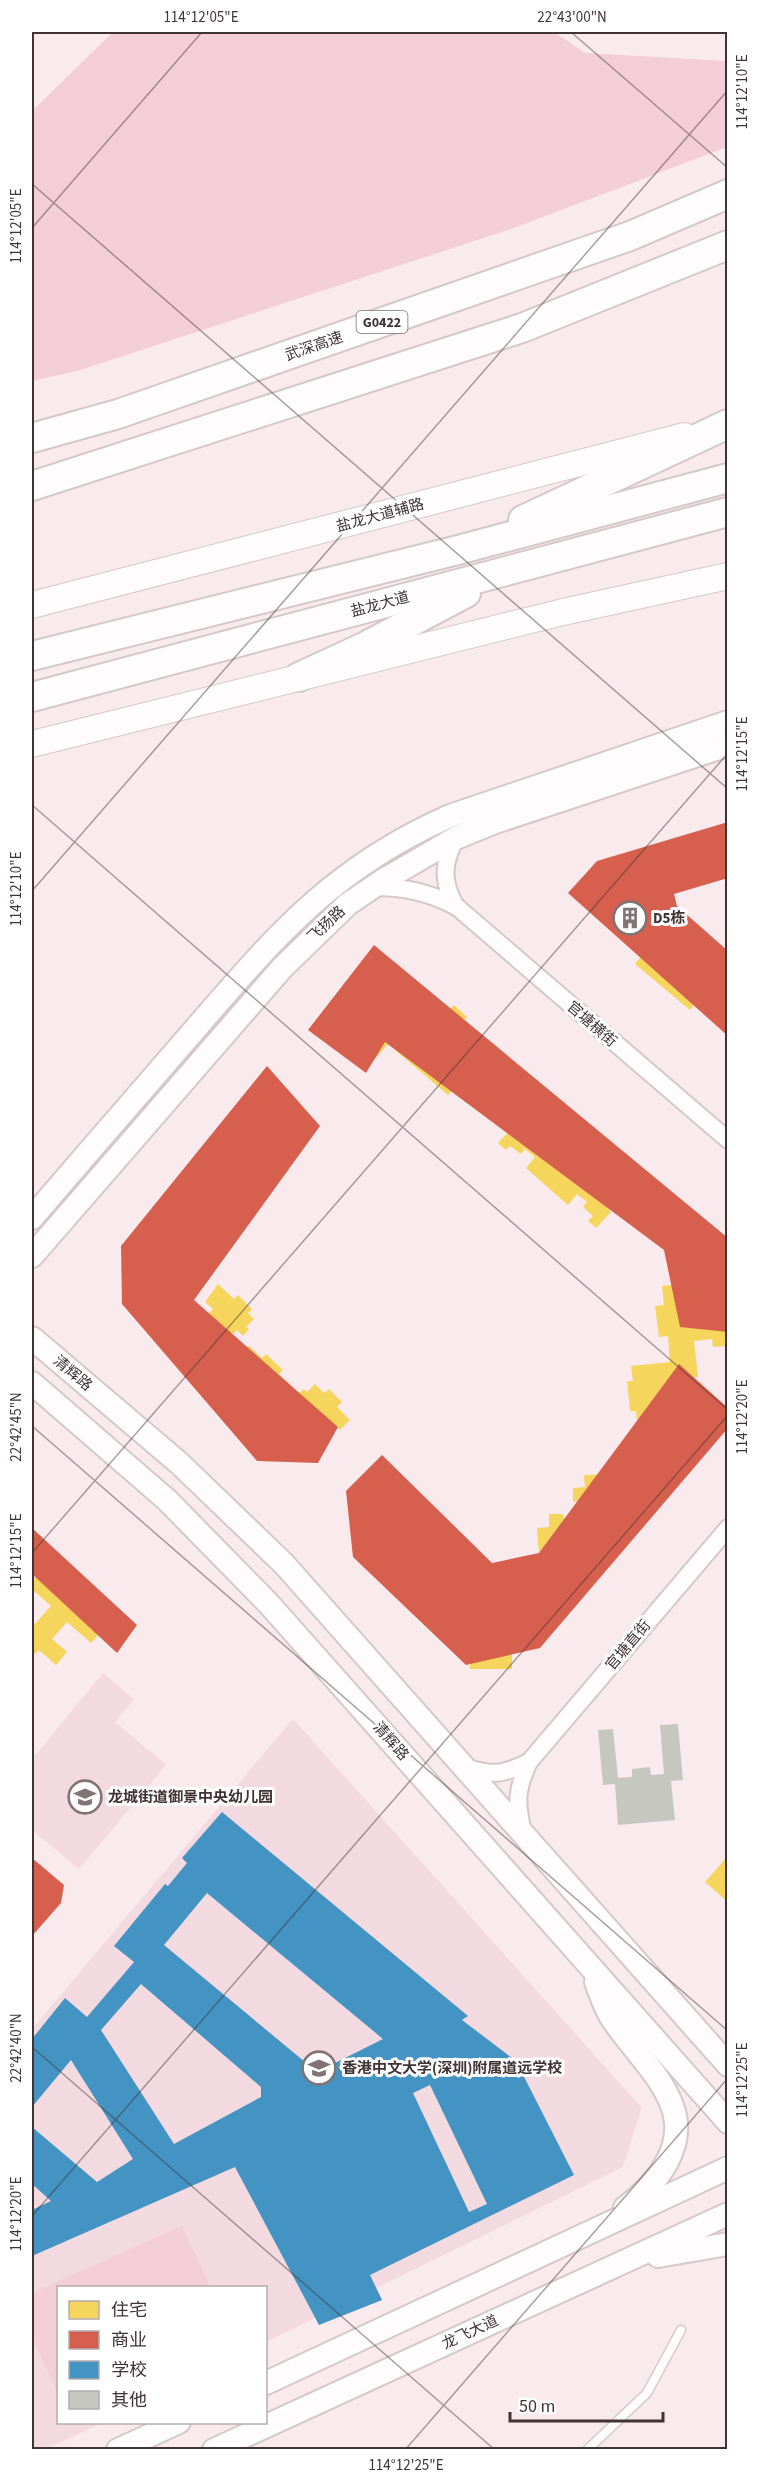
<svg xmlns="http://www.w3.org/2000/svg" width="759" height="2481" viewBox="0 0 759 2481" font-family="'Source Sans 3','Noto Sans SC',sans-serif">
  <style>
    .built { fill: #f3dae0 }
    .green { fill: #f3cdd7 }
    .homes { fill: #f6d55c }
    .shops { fill: #d6604d }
    .schools { fill: #4393c3; fill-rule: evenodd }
    .building { fill: #c6c7c1 }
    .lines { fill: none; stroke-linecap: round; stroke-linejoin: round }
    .lane-casing { stroke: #d5c8cb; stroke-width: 11 }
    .street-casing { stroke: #d5c8cb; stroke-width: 20 }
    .secondary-casing { stroke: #d5c8cb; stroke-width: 26 }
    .primary-casing { stroke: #d5c8cb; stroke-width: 28 }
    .highway-casing { stroke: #d5c8cb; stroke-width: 32 }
    .lane { stroke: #fefcfc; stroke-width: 8 }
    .street { stroke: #fefcfc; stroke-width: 16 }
    .secondary { stroke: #fefcfc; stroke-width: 22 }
    .primary { stroke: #fefcfc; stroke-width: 26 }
    .highway { stroke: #fefcfc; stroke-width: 28 }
    .ticks { fill: none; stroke: #403336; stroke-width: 1.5; stroke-opacity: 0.45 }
    .labels { text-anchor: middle; stroke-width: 6; stroke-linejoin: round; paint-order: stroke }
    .shield { fill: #fff; stroke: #797072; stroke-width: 1.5 }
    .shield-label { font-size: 14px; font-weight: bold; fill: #403336 }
    .street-label { font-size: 15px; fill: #403336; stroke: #fff }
    .poi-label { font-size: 15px; font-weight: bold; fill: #403336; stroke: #fff; text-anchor: start }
    .neatline { fill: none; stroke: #403336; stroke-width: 2 }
    .ticks-label { font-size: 15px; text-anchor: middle; fill: #403336 }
  </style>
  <rect width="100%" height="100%" fill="#f9eaee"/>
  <g class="built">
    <path d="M103,1673L134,1699L115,1722L166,1765L79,1869L32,1830V1759Z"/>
    <path d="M293,1719L642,2108L623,2167L266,2342V2288H58V2422L102,2423L46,2449L32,2450V2029Z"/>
  </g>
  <g class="green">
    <path d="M113,32H554L585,53L727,61V147L511,229L77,371L32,381V111Z"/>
    <path d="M182,2226L210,2287L58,2288V2395L32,2335V2293Z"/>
  </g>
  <g class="homes">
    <path d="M596,870L683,943L670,958L707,989L690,1010L635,964L646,950L577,892Z"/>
    <path d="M377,985L385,992L374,1005L389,1018L395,1011L406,1020L405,1022L414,1030L408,1036L418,1044L425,1035L440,1048L445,1041L440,1037L445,1032L433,1022L442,1012L445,1015L454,1005L467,1017L454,1032L469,1043L478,1032L502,1059L493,1070L488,1065L483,1071L475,1064L471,1069L467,1065L456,1078L460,1082L448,1095L388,1044L370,1064L353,1050L349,1055L331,1040L341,1029L336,1025L344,1015L349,1019L353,1014L357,1018L360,1014L352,1007L356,1002L350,997L359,986L365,991L369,986L373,990Z"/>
    <path d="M269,1081L278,1089L268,1100L308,1135L216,1240L190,1218L185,1224L181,1221L177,1226L169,1219L166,1223L156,1213L164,1205L160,1201L171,1189L186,1202L201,1185L220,1201L256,1160L251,1156L247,1160L240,1153L244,1148L231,1137L242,1125L238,1121L252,1104L247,1099L254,1092L257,1095Z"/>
    <path d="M527,1084L541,1096L545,1092L552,1098L543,1109L564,1126L547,1145L588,1180L604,1161L624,1178L633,1168L641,1175L637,1179L652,1191L641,1203L638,1201L632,1208L617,1195L607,1208L611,1212L596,1228L588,1221L593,1216L583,1207L587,1202L577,1194L568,1205L526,1168L535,1157L525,1149L521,1154L510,1146L506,1150L498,1143L513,1127L517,1130L528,1119L513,1106L520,1099L516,1096Z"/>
    <path d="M721,1270L724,1298L714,1299L716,1317L728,1316L726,1346L713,1347L712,1339L694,1341L698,1377L688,1378L691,1396L709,1394L711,1407L699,1408L700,1425L687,1427L686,1418L678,1419V1426L638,1430L636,1411H630L627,1381H633L631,1366L670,1362L668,1336L659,1337L655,1306L664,1305L662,1286L700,1282L698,1272Z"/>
    <path d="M218,1284L234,1299L238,1295L252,1309L248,1313L254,1319L246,1327L249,1329L243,1336L237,1330L231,1336L245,1350L249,1346L262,1358L266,1354L283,1370L279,1374L292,1387L287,1393L293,1399L304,1389L307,1392L315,1384L324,1393L329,1389L342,1402L337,1407L350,1420L340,1430L337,1426L332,1431L325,1424L320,1430L321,1443L326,1446H321V1458L282,1460L281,1438H290L285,1432L280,1437L275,1432L266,1441L252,1426L263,1416L259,1412L265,1406L271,1413L279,1405L263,1390L270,1384L252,1366L248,1371L227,1349L217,1359L226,1368L210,1385L194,1369L205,1359L198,1352H173V1310H191V1307H195V1314H208L213,1309L205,1302Z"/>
    <path d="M609,1474V1479L622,1478L626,1500L621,1501L622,1516L635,1515L636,1525L628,1526L629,1540L609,1541L608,1527H600L591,1538V1546L605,1545L606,1565L592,1566L593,1573L582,1574V1560L567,1561V1566L544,1565L543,1551L539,1552L537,1528L549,1527V1514H563V1518L570,1517L578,1509L577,1501L573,1502V1488L585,1487L584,1475Z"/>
    <path d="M405,1490L420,1506L424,1501L438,1515L435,1519L441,1525L433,1533L435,1535L429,1542L423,1536L417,1542L431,1556L435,1552L448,1564L452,1560L469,1576L464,1581L477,1593L473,1597L484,1609V1599H510L511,1608H547V1634H508V1648H515V1652H512V1669H470V1644L463,1638L453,1648L438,1633L454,1616L464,1626L473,1616L452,1595L456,1590L439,1572L434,1577L413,1555L403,1565L413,1575L396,1591L380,1575L391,1565L384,1558H359L360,1516H377V1513H381V1520H394L399,1516L391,1508L396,1503L394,1501Z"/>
    <path d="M40,1572L47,1579L51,1574L94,1612L89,1618L103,1630L91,1643L67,1622L52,1639L67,1652L56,1665L39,1650L35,1654L32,1651V1621L35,1624L51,1606L32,1589V1581Z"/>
    <path d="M728,1856V1902L705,1882Z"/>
  </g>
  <g class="shops">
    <path d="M728,822V878L674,894L677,906L728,951V1036L568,893L597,861Z"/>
    <path d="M374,945L728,1238V1332L680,1327L664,1250L385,1042L366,1073L308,1030Z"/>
    <path d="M267,1066L320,1126L194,1300L338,1427L318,1463L257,1461L122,1304L121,1246Z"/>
    <path d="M679,1364L728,1408V1428L540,1648L466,1665L353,1557L346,1491L382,1455L492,1563L539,1553Z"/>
    <path d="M32,1528L137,1625L117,1653L32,1574Z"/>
    <path d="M32,1858L64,1885L61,1903L32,1936Z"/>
  </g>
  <path class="schools" d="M222,1812L468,2016L462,2020L516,2061L574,2175L370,2275L382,2300L319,2325L235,2167L32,2256V2210L51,2201L32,2184V2127L97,2182L133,2159L71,2060L32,2107V2039L65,1998L87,2017L134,1962L114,1946L165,1884L168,1886L187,1863L182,1858ZM207,1893L383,2039L317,2072L164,1945ZM141,1984L261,2087V2097L174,2144L101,2030ZM430,2085L487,2204L469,2212L413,2093Z"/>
  <path class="building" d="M678,1724L683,1780L671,1781L675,1820L618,1825L615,1784L603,1785L598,1730L613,1729L618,1778L632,1777V1769L650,1767L651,1775L664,1774L660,1725Z"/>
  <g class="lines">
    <g class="lane-casing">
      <path id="lane" d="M587,2450L647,2393L681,2330"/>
    </g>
    <g class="street-casing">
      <g id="street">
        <path d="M456,838C442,864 442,882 456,907"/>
        <path d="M372,887C404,887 429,892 457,907L728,1140"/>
        <path d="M464,1767C493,1776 502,1775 529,1762"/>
        <path d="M523,1832C516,1803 516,1790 529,1762L728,1528"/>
      </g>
    </g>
    <g class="secondary-casing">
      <g id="secondary">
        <path d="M32,1218C82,1159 133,1101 183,1043C269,944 327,870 450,816L728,722"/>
        <path d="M32,1256L282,968L348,904L382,881L456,838L495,822L728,745"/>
        <path d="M32,1338L179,1463L284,1564L728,2065"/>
        <path d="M32,1383L167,1500L269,1604L728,2122"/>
        <path d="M596,1982C601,1995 605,2009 613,2020C631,2047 659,2073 671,2103C689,2145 657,2184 625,2208"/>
        <path d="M658,2256L728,2244"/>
        <path d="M266,2383L728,2168"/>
        <path d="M118,2450L179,2422"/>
        <path d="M214,2450L728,2214"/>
      </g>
    </g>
    <g class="primary-casing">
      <g id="primary">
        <path d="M32,605L684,436"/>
        <path d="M32,744L563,612L728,576"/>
      </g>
    </g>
    <g class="highway-casing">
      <g id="highway">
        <path d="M32,438L118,414L630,236L728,194"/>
        <path d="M32,486L522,328L728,245"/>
        <path d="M523,520L728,424"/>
        <path d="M32,656L458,550L728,478"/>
        <path d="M299,677L364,647L466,593"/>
        <path d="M32,697L728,512"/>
      </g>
    </g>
    <use href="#lane" class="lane"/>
    <use href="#street" class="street"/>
    <use href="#secondary" class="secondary"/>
    <use href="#primary" class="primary"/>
    <use href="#highway" class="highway"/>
  </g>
  <path class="ticks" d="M571,32L728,168M32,184L728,789M32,228L202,32M32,805L728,1410M32,891L728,90M32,1426L728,2031M32,1553L728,753M32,2047L495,2450M32,2216L728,1415M405,2450L728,2078"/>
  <defs>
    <g id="building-ring" transform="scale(1.725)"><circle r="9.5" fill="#fff" stroke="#817376" stroke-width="1.5"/><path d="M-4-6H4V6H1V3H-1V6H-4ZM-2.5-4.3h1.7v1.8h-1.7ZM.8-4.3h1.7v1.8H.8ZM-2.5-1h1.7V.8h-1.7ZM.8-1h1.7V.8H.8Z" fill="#817376"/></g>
    <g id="school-ring" transform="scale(1.725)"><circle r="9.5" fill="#fff" stroke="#817376" stroke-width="1.5"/><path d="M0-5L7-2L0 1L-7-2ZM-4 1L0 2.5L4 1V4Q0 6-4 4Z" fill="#817376"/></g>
  </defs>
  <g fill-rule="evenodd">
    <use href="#building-ring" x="630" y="918"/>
    <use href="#school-ring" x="85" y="1797"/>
    <use href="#school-ring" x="319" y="2068"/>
  </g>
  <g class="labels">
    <rect class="shield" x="356.5" y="311" width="51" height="22" rx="4.5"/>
    <g class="shield-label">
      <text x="382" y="327">G0422</text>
    </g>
    <g class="street-label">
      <text transform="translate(314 346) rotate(-19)" y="5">武深高速</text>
      <text transform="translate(380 515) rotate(-15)" y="5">盐龙大道辅路</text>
      <text transform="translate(380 604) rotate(-15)" y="5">盐龙大道</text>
      <text transform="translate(326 924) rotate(-43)" y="5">飞扬路</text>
      <text transform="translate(592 1024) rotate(41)" y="5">官塘横街</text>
      <text transform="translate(73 1373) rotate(40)" y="5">清辉路</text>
      <text transform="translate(628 1645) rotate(-50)" y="5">官塘直街</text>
      <text transform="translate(391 1741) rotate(49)" y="5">清辉路</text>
      <text transform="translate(470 2332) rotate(-25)" y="5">龙飞大道</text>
    </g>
    <g class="poi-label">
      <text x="653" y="923">D5栋</text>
      <text x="108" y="1802">龙城街道御景中央幼儿园</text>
      <text x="342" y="2073">香港中文大学(深圳)附属道远学校</text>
    </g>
  </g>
  <rect width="759" height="2481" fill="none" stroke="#ffffff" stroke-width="66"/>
  <rect x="57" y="2286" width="210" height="138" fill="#ffffff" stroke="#b3adaf" stroke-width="1.5"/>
  <rect x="69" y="2301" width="30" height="18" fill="#f6d55c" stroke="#b3adaf" stroke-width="1.5"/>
  <text x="111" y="2316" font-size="18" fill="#403336">住宅</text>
  <rect x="69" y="2331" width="30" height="18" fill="#d6604d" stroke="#b3adaf" stroke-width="1.5"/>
  <text x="111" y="2346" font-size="18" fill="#403336">商业</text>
  <rect x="69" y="2361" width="30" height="18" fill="#4393c3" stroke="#b3adaf" stroke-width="1.5"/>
  <text x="111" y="2376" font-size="18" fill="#403336">学校</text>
  <rect x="69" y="2391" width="30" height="18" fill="#c6c7c1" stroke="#b3adaf" stroke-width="1.5"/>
  <text x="111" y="2406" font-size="18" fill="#403336">其他</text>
  <path d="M510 2412v9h153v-9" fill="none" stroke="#403336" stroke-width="3"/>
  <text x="519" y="2412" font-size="18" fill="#403336" stroke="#ffffff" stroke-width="4.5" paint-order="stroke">50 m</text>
  <rect x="33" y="33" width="693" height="2415" class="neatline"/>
  <g class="ticks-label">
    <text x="201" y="22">114°12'05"E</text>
    <text x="572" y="22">22°43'00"N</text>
    <text transform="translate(742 92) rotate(-90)" y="5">114°12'10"E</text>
    <text transform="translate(16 226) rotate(-90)" y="5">114°12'05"E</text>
    <text transform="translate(742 754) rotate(-90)" y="5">114°12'15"E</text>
    <text transform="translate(16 889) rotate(-90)" y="5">114°12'10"E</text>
    <text transform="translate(742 1417) rotate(-90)" y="5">114°12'20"E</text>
    <text transform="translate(16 1427) rotate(-90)" y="5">22°42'45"N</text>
    <text transform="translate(16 1551) rotate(-90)" y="5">114°12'15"E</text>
    <text transform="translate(16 2048) rotate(-90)" y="5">22°42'40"N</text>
    <text transform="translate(742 2080) rotate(-90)" y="5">114°12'25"E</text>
    <text transform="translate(16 2214) rotate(-90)" y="5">114°12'20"E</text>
    <text x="406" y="2470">114°12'25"E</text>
  </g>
</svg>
